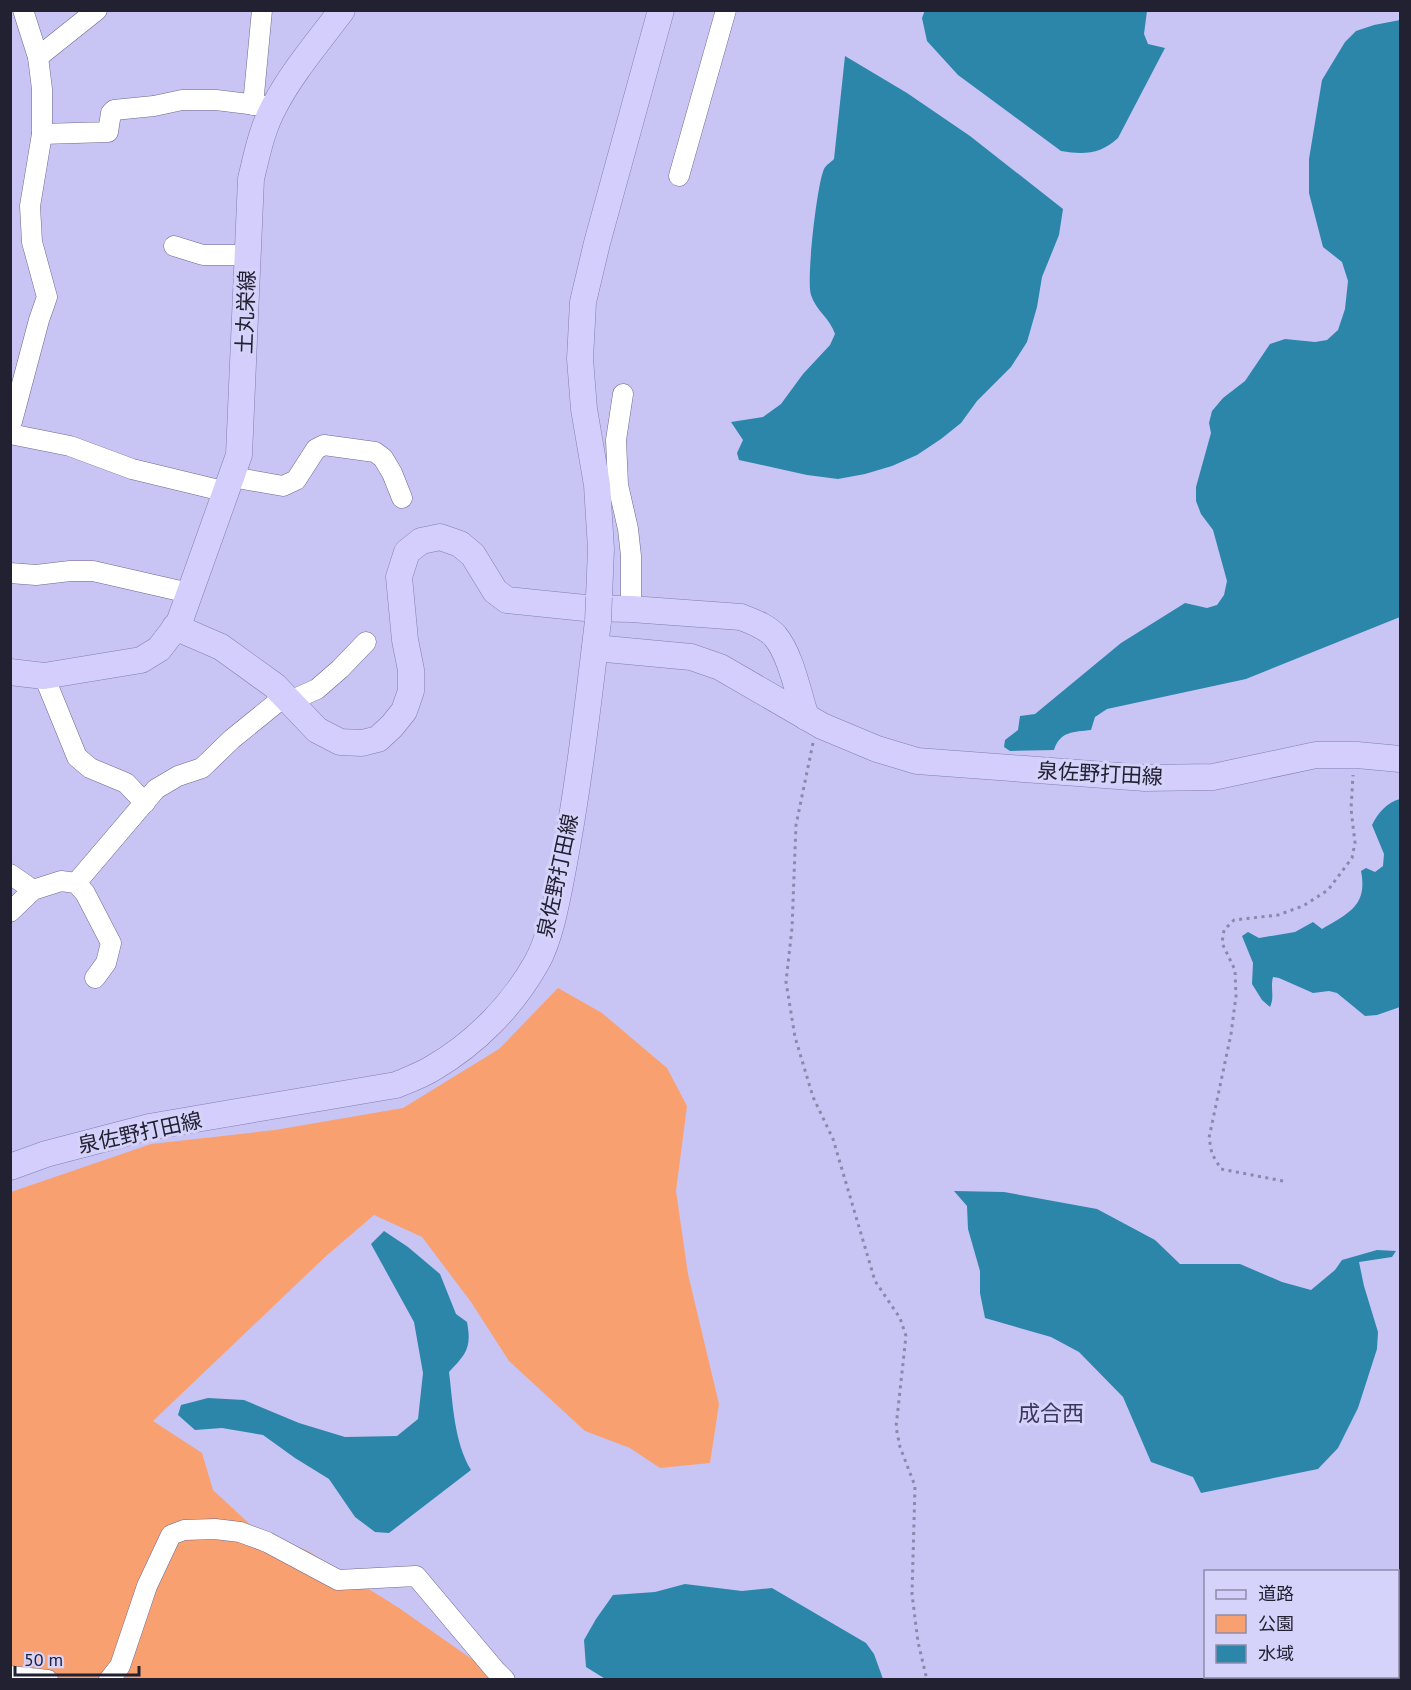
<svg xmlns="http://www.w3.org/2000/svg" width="1411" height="1690" viewBox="0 0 1411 1690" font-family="'PT Sans','Noto Sans JP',sans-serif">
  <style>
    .green { fill: #f9a070 }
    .water { fill: #2b86aa }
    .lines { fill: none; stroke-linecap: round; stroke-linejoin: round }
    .minor-casing { stroke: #6c6792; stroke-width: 21 }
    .major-casing { stroke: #827db3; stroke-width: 27 }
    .path { stroke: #8a88ab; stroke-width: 3; stroke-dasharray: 3 4.5; stroke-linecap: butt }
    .minor { stroke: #fff; stroke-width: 20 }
    .major { stroke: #d3cefb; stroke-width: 26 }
    .major-bridge-casing { stroke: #827db3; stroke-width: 27; stroke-linecap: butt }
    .major-bridge { stroke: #d3cefb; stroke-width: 26 }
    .labels { text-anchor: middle; stroke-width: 6; stroke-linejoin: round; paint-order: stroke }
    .street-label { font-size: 21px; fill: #222132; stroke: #d6d3fa }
    .neighbourhood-label { font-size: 22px; fill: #3b365d; stroke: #d6d3fa }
  </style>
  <rect width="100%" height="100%" fill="#c8c5f4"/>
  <path class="green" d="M558,988L602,1013L667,1068L687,1106L676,1191L688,1274L719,1404L710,1463L660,1468L630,1448L585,1431L509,1361L471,1302L422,1237L374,1215L325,1257L153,1421L202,1453L213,1490L255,1529L308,1551L399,1608L486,1669L496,1679L11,1680V1192L151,1144L275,1130L403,1108L499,1049Z"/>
  <g class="water">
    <path d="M925,10L1147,11L1144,34L1148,44L1165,48L1118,138C1101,154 1084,155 1061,151L958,75L927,41L922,18Z"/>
    <path d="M1400,20V617L1246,679L1107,709L1095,717L1091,730C1074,732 1060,731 1054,750L1010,751L1004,747L1005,740L1018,730L1020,716L1035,714L1121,643L1185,603L1207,608L1217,605L1224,595L1227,581L1213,530L1201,514L1196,501V487L1211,433L1209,423L1212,411L1223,398L1245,381L1270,344L1285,339L1315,342L1327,340L1338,330L1345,309L1348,281L1342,262L1323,247L1309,193V159L1322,80L1345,42L1356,31L1374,25Z"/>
    <path d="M845,56L907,93L970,136L1063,209L1059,235L1042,277L1037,307L1027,342L1011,367L977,401L961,423L941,439L917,455L892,466L865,474L838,479L807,475L739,460L737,453L743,440L731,422L763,417L781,404L803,374L830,345L835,334C830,318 816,311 811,295C806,280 817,184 824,169C826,165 831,162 834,159Z"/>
    <path d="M1400,799V1007L1377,1015L1365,1016L1337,993L1329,991L1313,993L1279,978L1273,977C1270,989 1275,996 1270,1007L1262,1000L1252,984L1253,963L1242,936L1248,932L1259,938L1295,932L1313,922L1322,929C1348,913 1368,906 1361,871L1366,868L1375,872L1383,866L1384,854L1372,825C1378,813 1387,802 1400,799Z"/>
    <path d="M954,1191L1004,1192L1097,1209L1155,1240L1180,1264H1240L1282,1282L1311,1290L1335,1270L1342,1260L1377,1250L1396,1251L1392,1257L1359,1262L1364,1286L1378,1332L1377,1349L1358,1408L1338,1448L1318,1469L1201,1493L1193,1477L1151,1462L1123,1397L1079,1352L1051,1337L985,1318L980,1293V1271L968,1229L967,1206Z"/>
    <path d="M384,1231L408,1247L440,1274L456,1314L467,1322C472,1348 466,1354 449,1372C453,1404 454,1442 471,1470L389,1533L375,1532L355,1517L329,1479L295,1458L263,1435L222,1428L195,1430L178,1415L181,1405L208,1398L244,1400L299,1423L345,1437L397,1436L418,1419L423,1373L414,1322L371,1244Z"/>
    <path d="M685,1584L742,1591L772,1588L866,1643L874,1654L883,1679L607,1680L586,1667L584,1640L596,1619L613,1595L655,1592Z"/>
  </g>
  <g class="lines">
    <g class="minor-casing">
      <g id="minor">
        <path d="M38,57L97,10"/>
        <path d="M253,105L262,10"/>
        <path d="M42,134L108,132L111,113L114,110L154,106L182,100H216L273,107"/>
        <path d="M679,176L726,10"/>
        <path d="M174,246L203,255H248"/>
        <path d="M623,394L616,440L618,485L628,529L631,556V609"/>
        <path d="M10,429L39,320L47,297L32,242L30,206L42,134V89L38,57L23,10"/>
        <path d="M10,434L70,446L132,469L227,492"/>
        <path d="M232,477L283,486L296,480L316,449L324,445L375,452L383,458L392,473L402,498"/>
        <path d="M10,573L36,575L70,571H93L189,593"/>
        <path d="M44,676L77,757L90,768L126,783L145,803"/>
        <path d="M290,701L317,689L340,669L366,642"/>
        <path d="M10,874L33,890"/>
        <path d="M76,883L156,789L178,776L202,768L232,739L285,696"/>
        <path d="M10,912L33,890L61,881L76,883L85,893L111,943L106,963L95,978"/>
        <path d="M10,1676L48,1680"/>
        <path d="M109,1680L120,1666L147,1586L171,1535L184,1530L215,1529L240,1532L267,1542L338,1580L416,1576L495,1670L505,1680"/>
      </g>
    </g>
    <g class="major-casing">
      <g id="major">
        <path d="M599,597L601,549L597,485L584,409L580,359L583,302L597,243L661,10"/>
        <path d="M175,627L221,647L275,686L317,730L340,742L362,743L378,739L392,726L404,711L411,691V670L405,640L399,577L407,552L421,541L440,537L460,544L473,555L495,591L507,600L585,608L631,609L741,617C753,622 766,626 775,636C791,655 798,693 806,717"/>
        <path d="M595,648L691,657L720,667L822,726L877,749L917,761L1145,778L1213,777L1316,755H1357L1400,759"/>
        <path d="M10,672L44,676L141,660L159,649L179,623L239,455L251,179C257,154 262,128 275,105C293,71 319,41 342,10"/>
        <path d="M10,1167L46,1154L149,1127L396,1085C408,1080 422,1075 433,1068C476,1043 513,1005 537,962C550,939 557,900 562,874C578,791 588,705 598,621"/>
      </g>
    </g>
    <g class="path">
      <path d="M813,743L796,825L792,928L786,982L795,1037L813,1097L833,1139L875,1281L900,1318L906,1336L896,1427L900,1447L915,1486L912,1594L918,1642L927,1680"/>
      <path d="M1283,1181L1221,1169L1212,1154L1209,1138L1231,1034L1236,996L1235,970L1222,943L1224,930L1234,920L1278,915L1303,906L1328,890L1352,858L1355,843L1351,809L1353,775"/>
    </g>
    <use href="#minor" class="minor"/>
    <use href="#major" class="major"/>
    <g class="major-bridge-casing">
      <path id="major-bridge" d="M598,621L599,597"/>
    </g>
    <use href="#major-bridge" class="major-bridge"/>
  </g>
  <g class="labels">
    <g class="street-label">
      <text transform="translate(246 312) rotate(-88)" y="7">土丸栄線</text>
      <text transform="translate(1100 774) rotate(3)" y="7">泉佐野打田線</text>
      <text transform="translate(558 876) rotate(-78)" y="7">泉佐野打田線</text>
      <text transform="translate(140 1133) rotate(-12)" y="7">泉佐野打田線</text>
    </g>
    <g class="neighbourhood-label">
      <text x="1051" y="1421">成合西</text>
    </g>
  </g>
  <rect width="1411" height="1690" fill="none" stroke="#222132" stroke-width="24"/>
  <rect x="1204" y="1570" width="195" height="108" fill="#d6d3fa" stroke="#8e8caa" stroke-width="1.5"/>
  <rect x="1216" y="1590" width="30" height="9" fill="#d3cefb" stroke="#8e8caa" stroke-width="1.5"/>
  <text x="1258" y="1600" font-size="18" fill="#222132">道路</text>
  <rect x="1216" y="1615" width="30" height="18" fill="#f9a070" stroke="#8e8caa" stroke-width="1.5"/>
  <text x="1258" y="1630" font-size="18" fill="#222132">公園</text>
  <rect x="1216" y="1645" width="30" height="18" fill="#2b86aa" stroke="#8e8caa" stroke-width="1.5"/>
  <text x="1258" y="1660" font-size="18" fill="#222132">水域</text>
  <path d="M15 1666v9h124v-9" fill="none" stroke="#222132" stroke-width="3"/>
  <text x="24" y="1666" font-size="18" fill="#222132" stroke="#d6d3fa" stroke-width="4.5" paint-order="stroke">50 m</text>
</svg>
